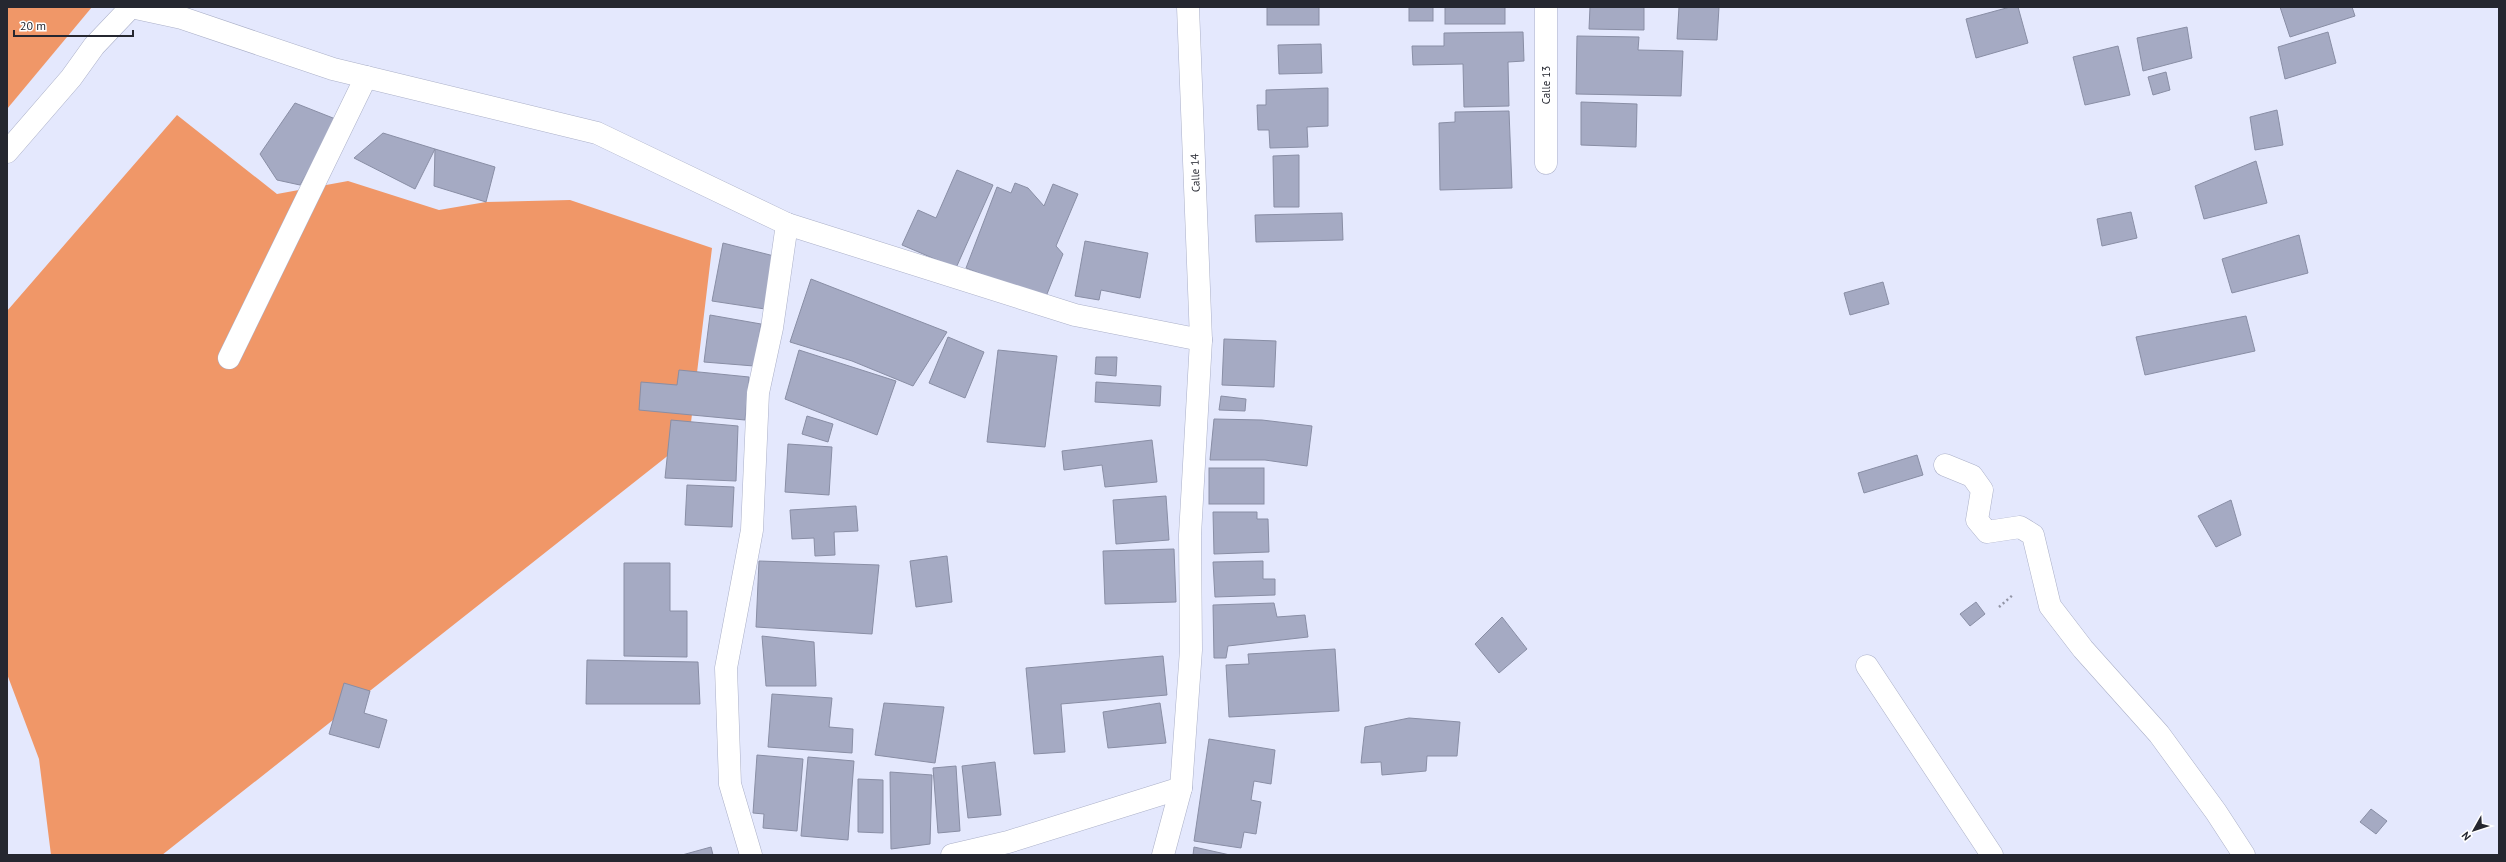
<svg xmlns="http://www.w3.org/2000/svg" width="2506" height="862" viewBox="0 0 2506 862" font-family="'PT Sans',sans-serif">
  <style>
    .forest { fill: #f09768 }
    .building { fill: #a5aac3; stroke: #898ea5 }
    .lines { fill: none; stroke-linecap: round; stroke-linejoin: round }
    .minor-casing { stroke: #abb0c8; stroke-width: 23 }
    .path { stroke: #9295a5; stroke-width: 2.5; stroke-dasharray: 2 3; stroke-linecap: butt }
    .minor { stroke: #fff; stroke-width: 22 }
    .labels { text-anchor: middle; stroke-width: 3; stroke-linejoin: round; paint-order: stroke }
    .street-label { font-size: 11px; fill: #252730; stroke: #fff }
  </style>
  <rect width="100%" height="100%" fill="#e4e8fd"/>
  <g class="forest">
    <path d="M7,7H92L7,109Z"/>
    <path d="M177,115L277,194L348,181L439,210L486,202L570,200L712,248L689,439L162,855H51L39,759L7,674V311Z"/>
  </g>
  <g class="building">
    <rect x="1267" y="7" width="52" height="18"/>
    <rect x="1409" y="7" width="24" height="14"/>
    <rect x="1445" y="7" width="60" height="17"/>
    <path d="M1590,7H1644V30L1589,29Z"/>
    <path d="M1679,7H1719L1717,40L1677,39Z"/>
    <path d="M2010,7H2018L2028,43L1976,58L1966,19Z"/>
    <path d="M2280,7H2352L2355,16L2290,37Z"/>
    <path d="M2187,27L2192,58L2143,71L2137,38Z"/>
    <path d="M1523,32L1524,61L1508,62L1509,106L1464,107L1463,64L1413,65L1412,46H1444V33Z"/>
    <path d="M2328,32L2336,63L2285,79L2278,47Z"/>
    <path d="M1577,36L1639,37L1638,50L1683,51L1681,96L1576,94Z"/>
    <path d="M1321,44L1322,73L1279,74L1278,45Z"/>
    <path d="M2118,46L2130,95L2085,105L2073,57Z"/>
    <path d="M2166,72L2170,90L2153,95L2148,77Z"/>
    <path d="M1328,88V126L1307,127L1308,147L1270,148L1269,130H1258L1257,105H1266V90Z"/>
    <path d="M1581,102L1637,104L1636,147L1581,145Z"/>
    <path d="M295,103L338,120L300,185L277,180L260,154Z"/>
    <path d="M2277,110L2283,145L2255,150L2250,117Z"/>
    <path d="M1509,111L1512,188L1440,190L1439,123L1455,122V112Z"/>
    <path d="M383,133L435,149L415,189L354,158Z"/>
    <path d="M435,149L495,167L486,202L434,186Z"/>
    <path d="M1299,155V207H1274L1273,156Z"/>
    <path d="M2256,161L2267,203L2204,219L2195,186Z"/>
    <path d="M957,170L993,185L956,268L902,245L918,210L936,218Z"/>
    <path d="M1015,183L1028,188L1044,206L1053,184L1078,194L1056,246L1063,254L1045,299L966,268L997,187L1011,193Z"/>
    <path d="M2131,212L2137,238L2102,246L2097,219Z"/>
    <path d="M1342,213L1343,240L1256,242L1255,215Z"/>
    <path d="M2299,235L2308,273L2232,293L2222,259Z"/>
    <path d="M1085,241L1148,253L1140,298L1101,290L1099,300L1075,296Z"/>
    <path d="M723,243L774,256L765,309L712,301Z"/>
    <path d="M811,279L947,332L913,386L852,361L790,342Z"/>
    <path d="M1883,282L1889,304L1850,315L1844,293Z"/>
    <path d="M710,315L761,324L754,366L704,362Z"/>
    <path d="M2246,316L2255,351L2145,375L2136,337Z"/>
    <path d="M948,337L984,352L965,398L929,383Z"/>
    <path d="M1224,339L1276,341L1274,387L1222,385Z"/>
    <path d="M799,350L896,381L877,435L785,399Z"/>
    <path d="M998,350L1057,356L1045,447L987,442Z"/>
    <path d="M1096,357H1117L1116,376L1095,374Z"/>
    <path d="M679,370L749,377L745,420L639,410L641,382L677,385Z"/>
    <path d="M1096,382L1161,386L1160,406L1095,402Z"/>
    <path d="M1221,396L1246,399L1245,411L1219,410Z"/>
    <path d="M807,416L833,424L828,442L802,434Z"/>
    <path d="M1214,419L1262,420L1312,426L1307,466L1265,460H1210Z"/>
    <path d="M671,420L738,426L736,481L665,478Z"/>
    <path d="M1152,440L1157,482L1105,487L1102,465L1064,470L1062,451Z"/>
    <path d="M788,444L832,447L829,495L785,492Z"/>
    <path d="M1917,455L1923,475L1864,493L1858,473Z"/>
    <rect x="1209" y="468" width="55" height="36"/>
    <path d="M687,485L734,487L732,527L685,525Z"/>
    <path d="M1166,496L1169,540L1116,544L1113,500Z"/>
    <path d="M2231,500L2241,535L2216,547L2198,516Z"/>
    <path d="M856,506L858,531L834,532L835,555L815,556L814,538L792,539L790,510Z"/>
    <path d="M1213,512H1257V519H1268L1269,552L1214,554Z"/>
    <path d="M1174,549L1176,602L1105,604L1103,551Z"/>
    <path d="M947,556L952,602L916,607L910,561Z"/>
    <path d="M759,561L879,565L872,634L756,627Z"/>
    <path d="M1263,561V579H1275V595L1215,597L1213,562Z"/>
    <path d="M624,563H670V611H687V657L624,656Z"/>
    <path d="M1976,602L1985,614L1970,626L1960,614Z"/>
    <path d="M1274,603L1277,617L1305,615L1308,637L1228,646L1226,658H1214L1213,605Z"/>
    <path d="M1502,617L1527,649L1499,673L1475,644Z"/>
    <path d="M762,636L814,642L816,686H766Z"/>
    <path d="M1335,649L1339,711L1229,717L1226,665L1249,664L1248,654Z"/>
    <path d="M1163,656L1167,695L1061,704L1065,752L1034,754L1026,668Z"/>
    <path d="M587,660L698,662L700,704H586Z"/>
    <path d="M344,683L370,691L364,713L387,720L379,748L329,734Z"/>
    <path d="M772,694L832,698L829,727L853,729L852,753L768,747Z"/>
    <path d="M884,703L944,707L935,763L875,755Z"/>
    <path d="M1160,703L1166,743L1108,748L1103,712Z"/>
    <path d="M1409,718L1460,722L1457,756H1427L1426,771L1382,775L1381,762L1361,763L1365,727Z"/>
    <path d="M1209,739L1275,750L1271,784L1254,781L1251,800L1261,802L1256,834L1244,832L1241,848L1194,841Z"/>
    <path d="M757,755L803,759L797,831L763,828L764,814L753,813Z"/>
    <path d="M808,757L854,761L848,840L801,836Z"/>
    <path d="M995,762L1001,815L968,818L962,766Z"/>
    <path d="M956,766L960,831L938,833L933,768Z"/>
    <path d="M890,772L932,775L930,844L891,849Z"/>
    <path d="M858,779L883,780V833L858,832Z"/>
    <path d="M2371,809L2387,821L2376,834L2360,822Z"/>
    <path d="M711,847L713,855H682Z"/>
    <path d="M1194,847L1230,855H1193Z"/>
  </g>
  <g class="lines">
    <g class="minor-casing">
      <g id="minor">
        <path d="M131,7L182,18L333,69L597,133L787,224L1075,315L1201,340"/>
        <path d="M7,152L71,78L94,46L131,7"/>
        <path d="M1546,163V7"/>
        <path d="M229,358L366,77"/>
        <path d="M1945,465L1972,476L1982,490L1977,520L1987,532L2020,527L2033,535L2050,606L2083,649L2159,734L2216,812L2244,855"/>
        <path d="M1867,666L1992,855"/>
        <path d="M751,855L730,784L726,668L752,530L758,393L772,328L787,224"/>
        <path d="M952,855L1008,842L1181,788"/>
        <path d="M1163,855L1181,788L1191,650L1190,535L1201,340L1188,7"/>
      </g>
    </g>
    <path class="path" d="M1999,607L2014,594"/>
    <use href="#minor" class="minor"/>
  </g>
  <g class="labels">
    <g class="street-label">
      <text transform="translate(1546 85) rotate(-90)" y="4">Calle 13</text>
      <text transform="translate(1195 173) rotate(-92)" y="4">Calle 14</text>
    </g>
  </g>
  <rect width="2506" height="862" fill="none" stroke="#252730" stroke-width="16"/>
  <g transform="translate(2474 830) rotate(231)" stroke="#ffffff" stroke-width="3" paint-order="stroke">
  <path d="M0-3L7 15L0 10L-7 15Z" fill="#252730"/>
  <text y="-6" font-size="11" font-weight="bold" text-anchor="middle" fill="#252730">N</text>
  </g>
  <path d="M14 30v6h119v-6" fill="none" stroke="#252730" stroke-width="2"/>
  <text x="20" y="30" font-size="12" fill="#252730" stroke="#ffffff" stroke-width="3" paint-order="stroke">20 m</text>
</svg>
